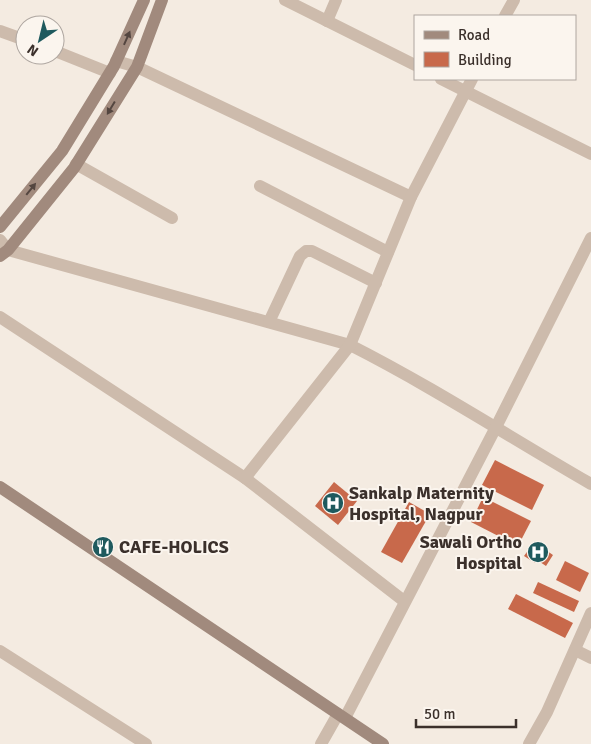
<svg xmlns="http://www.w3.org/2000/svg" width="591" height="744" viewBox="0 0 591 744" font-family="Signika,sans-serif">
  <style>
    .building { fill: #c8694b }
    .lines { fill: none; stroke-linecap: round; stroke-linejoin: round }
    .street { stroke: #cdbbac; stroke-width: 12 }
    .secondary { stroke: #a18a7d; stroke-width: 12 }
    .oneway { fill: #544640 }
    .labels { text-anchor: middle; stroke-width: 4; stroke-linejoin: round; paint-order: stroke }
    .poi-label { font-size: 18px; font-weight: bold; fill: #3b302b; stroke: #fbf5ee; text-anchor: start }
  </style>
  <rect width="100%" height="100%" fill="#f4ebe1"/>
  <g class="building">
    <path d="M495,460L544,485L532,510L482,485Z"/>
    <path d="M334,482L357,501L338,525L315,506Z"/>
    <path d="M483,497L531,521L518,546L471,522Z"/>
    <path d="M409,502L430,514L402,563L381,552Z"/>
    <path d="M534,542L553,555L546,566L537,560L535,563L524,556Z"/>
    <path d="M565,561L589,573L580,592L556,580Z"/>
    <path d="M538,582L579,601L574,612L533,593Z"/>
    <path d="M516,594L573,623L565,638L508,609Z"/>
  </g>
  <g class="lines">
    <g class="street">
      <path d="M285,0L415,65"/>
      <path d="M505,16L514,0"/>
      <path d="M327,21L336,0"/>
      <path d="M0,31L25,40"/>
      <path d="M55,51L110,73"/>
      <path d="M116,61L137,67L411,197"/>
      <path d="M441,79L591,154"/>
      <path d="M76,164L172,218"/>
      <path d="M260,186L388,252"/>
      <path d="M0,240L8,250L350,345C433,387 511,438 591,484"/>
      <path d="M0,317L245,478L404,601"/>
      <path d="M269,322L300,256L306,251H312L376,283"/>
      <path d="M245,478L350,345L411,197L472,79"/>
      <path d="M575,650L591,658"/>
      <path d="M0,651L146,744"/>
      <path d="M345,718L495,429L591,238"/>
      <path d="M321,744L338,714"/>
      <path d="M529,744L547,712L591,613"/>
    </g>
    <g class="secondary">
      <path d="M0,227L62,151L114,66L144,0"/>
      <path d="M0,256L8,250L74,168L137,67L162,0"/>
      <path d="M0,487L383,744"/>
    </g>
  </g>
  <defs><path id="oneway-solid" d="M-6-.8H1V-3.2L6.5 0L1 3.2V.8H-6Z" transform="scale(1.25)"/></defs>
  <g class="oneway">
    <use href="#oneway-solid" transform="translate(127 38) rotate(-66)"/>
    <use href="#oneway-solid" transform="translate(111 108) rotate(121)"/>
    <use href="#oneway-solid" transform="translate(31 189) rotate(-51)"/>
  </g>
  <defs>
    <g id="hospital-disc" transform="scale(1.125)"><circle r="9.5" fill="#1f5a5e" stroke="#fbf5ee"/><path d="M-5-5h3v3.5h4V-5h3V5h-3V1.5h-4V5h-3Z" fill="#fff"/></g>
    <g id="restaurant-disc" transform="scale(1.125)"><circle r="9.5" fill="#1f5a5e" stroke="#fbf5ee"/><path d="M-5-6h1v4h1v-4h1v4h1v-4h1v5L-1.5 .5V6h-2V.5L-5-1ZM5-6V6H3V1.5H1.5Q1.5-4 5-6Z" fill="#fff"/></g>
  </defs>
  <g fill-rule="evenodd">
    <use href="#hospital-disc" x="333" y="503"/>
    <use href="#restaurant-disc" x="103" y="547"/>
    <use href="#hospital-disc" x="538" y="552"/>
  </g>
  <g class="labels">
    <g class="poi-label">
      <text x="349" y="499">Sankalp Maternity<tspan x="349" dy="21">Hospital, Nagpur</tspan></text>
      <text x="522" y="548" text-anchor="end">Sawali Ortho<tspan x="522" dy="21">Hospital</tspan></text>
      <text x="119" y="553">CAFE-HOLICS</text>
    </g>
  </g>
  <rect x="414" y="15" width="162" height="65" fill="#fbf5ee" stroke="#aea6a0"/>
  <rect x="424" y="31" width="25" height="8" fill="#a18a7d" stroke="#aea6a0"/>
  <text x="458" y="40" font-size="15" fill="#3b302b">Road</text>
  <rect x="424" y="52" width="25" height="15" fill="#c8694b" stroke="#aea6a0"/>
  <text x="458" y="65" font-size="15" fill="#3b302b">Building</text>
  <g transform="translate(40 40) rotate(215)"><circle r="24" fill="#fbf5ee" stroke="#aea6a0"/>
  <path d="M0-4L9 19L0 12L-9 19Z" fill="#1f5a5e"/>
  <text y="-8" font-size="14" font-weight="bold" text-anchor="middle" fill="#3b302b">N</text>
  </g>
  <path d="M416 719v8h100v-8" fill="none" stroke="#3b302b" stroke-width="2.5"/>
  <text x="424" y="719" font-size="15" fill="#3b302b" stroke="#fbf5ee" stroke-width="4" paint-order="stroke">50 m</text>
</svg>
